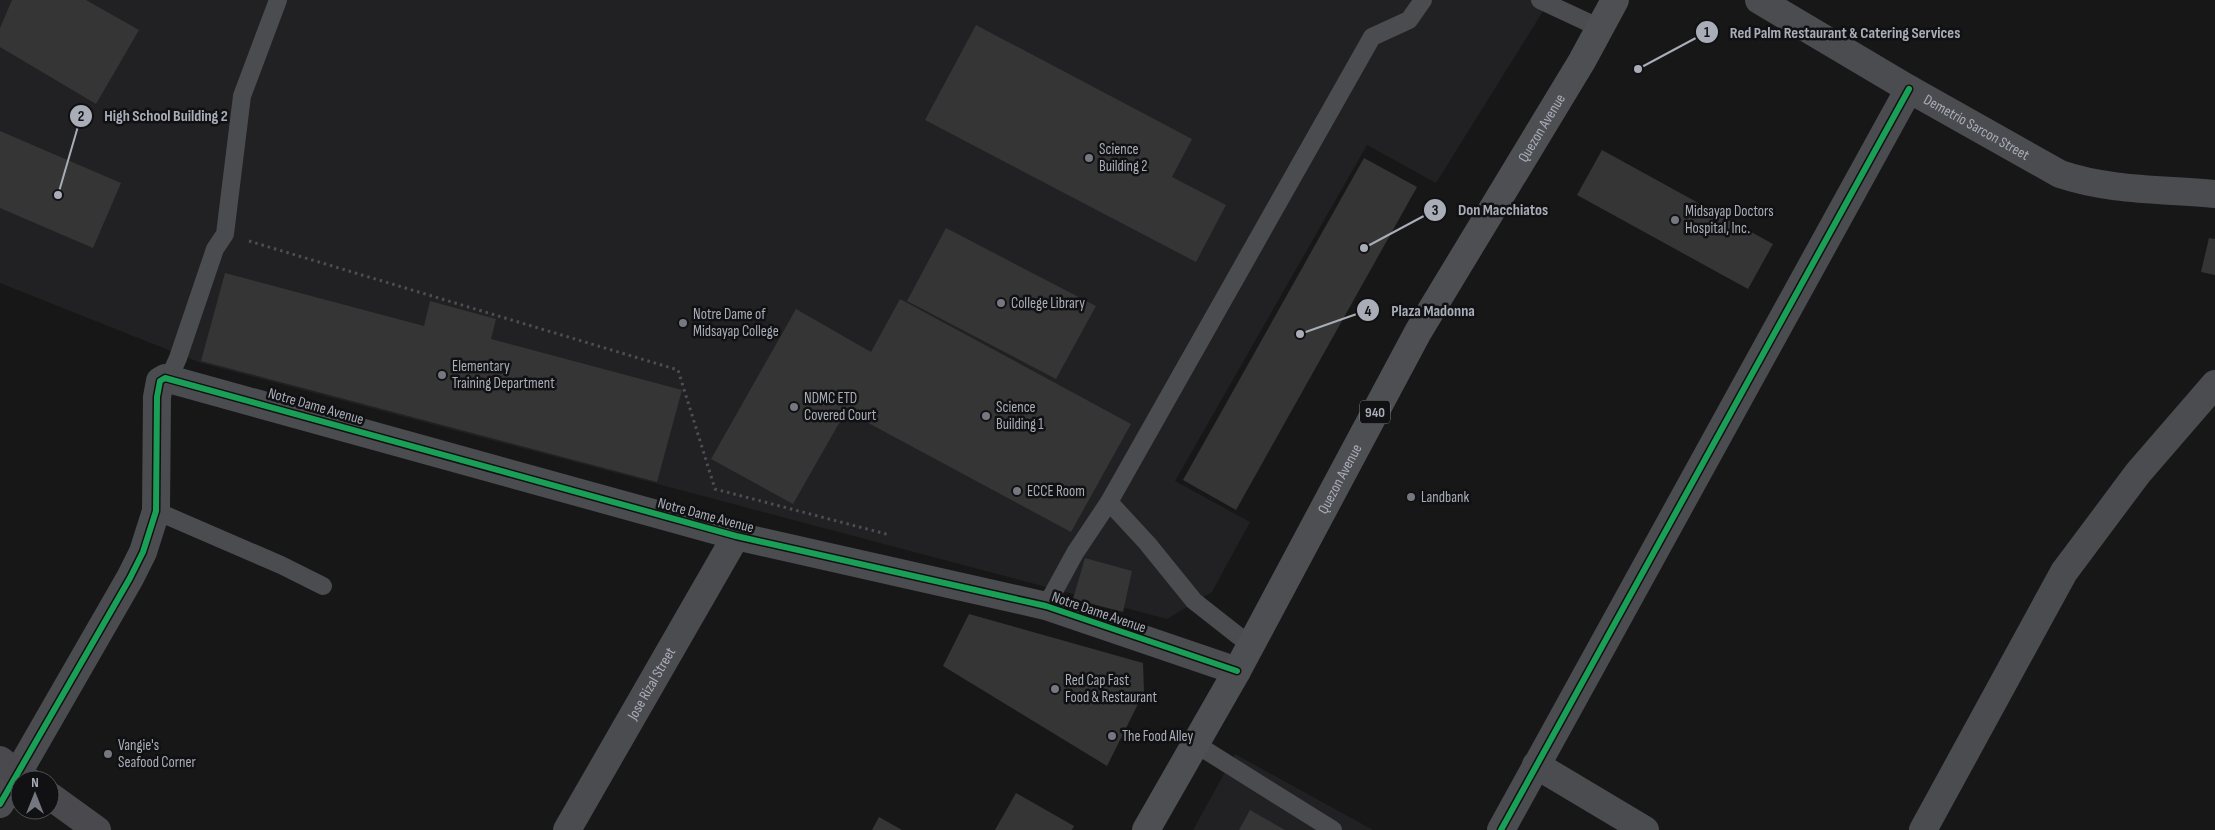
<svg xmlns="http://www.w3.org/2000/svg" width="2215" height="830" viewBox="0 0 2215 830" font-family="'Sofia Sans Condensed',sans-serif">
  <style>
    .built { fill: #212123 }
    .building { fill: #353536 }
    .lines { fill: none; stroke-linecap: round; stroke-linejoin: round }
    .path { stroke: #4d4e52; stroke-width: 3; stroke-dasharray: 2.5 4; stroke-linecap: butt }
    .lane { stroke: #4b4c50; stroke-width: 18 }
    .street { stroke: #4b4c50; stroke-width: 28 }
    .secondary { stroke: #4a4a4e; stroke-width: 28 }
    .primary { stroke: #4d4f52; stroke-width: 28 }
    .cycleway-casing { stroke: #111113; stroke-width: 9 }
    .cycleway { stroke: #1a9f57; stroke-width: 6 }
    .poi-dot { fill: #757880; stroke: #111113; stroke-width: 2 }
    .labels { text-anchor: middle; stroke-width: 5; stroke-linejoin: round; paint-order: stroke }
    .shield { fill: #111113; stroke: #7b7e86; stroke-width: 1 }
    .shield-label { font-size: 14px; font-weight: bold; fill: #a8adb8 }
    .street-label { font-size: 15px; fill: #a8adb8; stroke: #111113 }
    .poi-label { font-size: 15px; fill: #a8adb8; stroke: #111113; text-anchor: start }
    .leader { fill: none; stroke: #a8adb8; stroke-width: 2 }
    .callout-dot { fill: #a8adb8; stroke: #111113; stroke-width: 2 }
    .mark-label { font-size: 15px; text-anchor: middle; font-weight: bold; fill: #111 }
    .callout-label { font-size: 16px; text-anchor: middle; font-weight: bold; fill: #a8adb8; stroke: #111113; stroke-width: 5; stroke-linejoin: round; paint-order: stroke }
  </style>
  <rect width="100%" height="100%" fill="#171717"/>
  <g class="built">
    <path d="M0,0H1550L1436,183L1367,145L1175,481L1250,522L1212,592L1167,619L201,363L0,283Z"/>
    <path d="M1235,754L1373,830H1193Z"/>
  </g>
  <g class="building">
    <path d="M12,0H86L139,30L96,104L0,47V28Z"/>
    <path d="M976,25L1192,139L1172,177L1226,205L1196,262L925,120Z"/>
    <path d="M0,131L121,183L93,248L0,208Z"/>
    <path d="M1602,150L1773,244L1748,289L1577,195Z"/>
    <path d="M1364,158L1417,187L1236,510L1183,480Z"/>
    <path d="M946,228L1096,306L1056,379L907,301Z"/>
    <path d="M2209,238L2215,239V275L2201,272Z"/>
    <path d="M225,273L424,326L430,301L496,319L491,339L682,390L657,482L201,361Z"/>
    <path d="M900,299L1131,424L1071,532L846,411L793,504L711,459L796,309L871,352Z"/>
    <path d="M1085,558L1132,571L1123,612L1073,599Z"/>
    <path d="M969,614L1143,663L1144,692L1107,766L943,666Z"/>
    <path d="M1016,793L1074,826L1072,830H995Z"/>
    <path d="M1250,810L1285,830H1239Z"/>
    <path d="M879,817L902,830H872Z"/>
  </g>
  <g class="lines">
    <path class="path" d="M249,241L678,370L715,489L890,535"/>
    <g class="lane">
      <path d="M1540,0L1600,28"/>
      <path d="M169,378L178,358L215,249L225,234L242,96L278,0"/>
      <path d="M1109,502L1147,543L1194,601L1250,645"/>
      <path d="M156,511L281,565L323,586"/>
      <path d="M1046,606L1075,553L1109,502L1372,37L1409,20L1423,0"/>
      <path d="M1194,743L1333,830"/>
    </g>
    <g class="street">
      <path id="s1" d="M1759,0L1909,89L2060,174C2110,191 2163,189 2215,194"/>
      <path d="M1536,765L1645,830"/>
      <path d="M0,804L130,578L143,552L156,511L157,397L160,381L165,378L736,536L1046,606L1237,671"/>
      <path id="s2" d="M567,830L736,536"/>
      <path d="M1501,830L1909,89"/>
      <path d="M1923,830L2064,572L2138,473L2215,384"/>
    </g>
    <g class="secondary">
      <path d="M0,760L27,780"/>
      <path d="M50,796L97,830"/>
    </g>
    <path class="primary" id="s3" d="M1146,830L1237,671L1418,332L1582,61L1615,0"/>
    <g class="cycleway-casing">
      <g id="cycleway">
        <path d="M0,804L130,578L143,552L156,511L157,397L160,381L165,378L736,536L1046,606L1237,671"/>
        <path d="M1501,830L1909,89"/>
      </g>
    </g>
    <use href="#cycleway" class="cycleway"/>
  </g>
  <g class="poi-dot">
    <circle cx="1089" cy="158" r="5"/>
    <circle cx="1675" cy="220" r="5"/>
    <circle cx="1001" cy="303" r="5"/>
    <circle cx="683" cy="323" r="5"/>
    <circle cx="442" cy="375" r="5"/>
    <circle cx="794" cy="407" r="5"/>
    <circle cx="986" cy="416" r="5"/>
    <circle cx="1017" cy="491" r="5"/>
    <circle cx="1411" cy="497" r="5"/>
    <circle cx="1055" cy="689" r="5"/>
    <circle cx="1112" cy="736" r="5"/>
    <circle cx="108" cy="754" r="5"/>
  </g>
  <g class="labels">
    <rect class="shield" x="1360" y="400.5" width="30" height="23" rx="4"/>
    <g class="shield-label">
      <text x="1375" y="417">940</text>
    </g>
    <g class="street-label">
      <text dy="5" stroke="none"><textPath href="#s3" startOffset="806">Quezon Avenue</textPath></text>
      <text dy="5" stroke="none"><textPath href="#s1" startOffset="252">Demetrio Sarcon Street</textPath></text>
      <text transform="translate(316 406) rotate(16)" y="5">Notre Dame Avenue</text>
      <text dy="5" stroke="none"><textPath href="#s3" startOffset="401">Quezon Avenue</textPath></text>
      <text transform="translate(706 515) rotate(15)" y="5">Notre Dame Avenue</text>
      <text transform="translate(1099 612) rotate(19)" y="5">Notre Dame Avenue</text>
      <text dy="5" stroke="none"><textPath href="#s2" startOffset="169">Jose Rizal Street</textPath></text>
    </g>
    <g class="poi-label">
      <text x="1099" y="154">Science<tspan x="1099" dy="17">Building 2</tspan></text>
      <text x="1685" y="216">Midsayap Doctors<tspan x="1685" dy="17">Hospital, Inc.</tspan></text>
      <text x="1011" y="308">College Library</text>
      <text x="693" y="319">Notre Dame of<tspan x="693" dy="17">Midsayap College</tspan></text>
      <text x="452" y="371">Elementary<tspan x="452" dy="17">Training Department</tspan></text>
      <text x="804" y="403">NDMC ETD<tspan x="804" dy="17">Covered Court</tspan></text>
      <text x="996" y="412">Science<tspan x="996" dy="17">Building 1</tspan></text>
      <text x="1027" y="496">ECCE Room</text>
      <text x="1421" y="502">Landbank</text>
      <text x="1065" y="685">Red Cap Fast<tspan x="1065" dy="17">Food &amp; Restaurant</tspan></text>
      <text x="1122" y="741">The Food Alley</text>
      <text x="118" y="750">Vangie's<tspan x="118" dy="17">Seafood Corner</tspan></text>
    </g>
  </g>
  <path class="leader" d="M1638 69L1707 32M58 195L81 116M1364 248L1435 210M1300 334L1368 310"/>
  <g class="callout-dot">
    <circle cx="1638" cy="69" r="5"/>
    <circle cx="58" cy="195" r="5"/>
    <circle cx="1364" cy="248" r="5"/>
    <circle cx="1300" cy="334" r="5"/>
    <circle cx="1707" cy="32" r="12"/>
    <circle cx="81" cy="116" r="12"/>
    <circle cx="1435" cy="210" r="12"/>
    <circle cx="1368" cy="310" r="12"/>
  </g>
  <g class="mark-label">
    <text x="1707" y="37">1</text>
    <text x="81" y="121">2</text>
    <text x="1435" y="215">3</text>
    <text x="1368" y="316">4</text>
  </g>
  <g class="callout-label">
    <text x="1845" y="38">Red Palm Restaurant &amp; Catering Services</text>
    <text x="166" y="121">High School Building 2</text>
    <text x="1503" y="215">Don Macchiatos</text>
    <text x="1433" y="316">Plaza Madonna</text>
  </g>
  <g transform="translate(35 795)"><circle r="24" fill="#111113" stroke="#4d4f55"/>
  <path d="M0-4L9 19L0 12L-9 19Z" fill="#757880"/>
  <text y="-8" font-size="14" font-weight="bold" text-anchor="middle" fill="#a8adb8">N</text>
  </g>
</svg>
